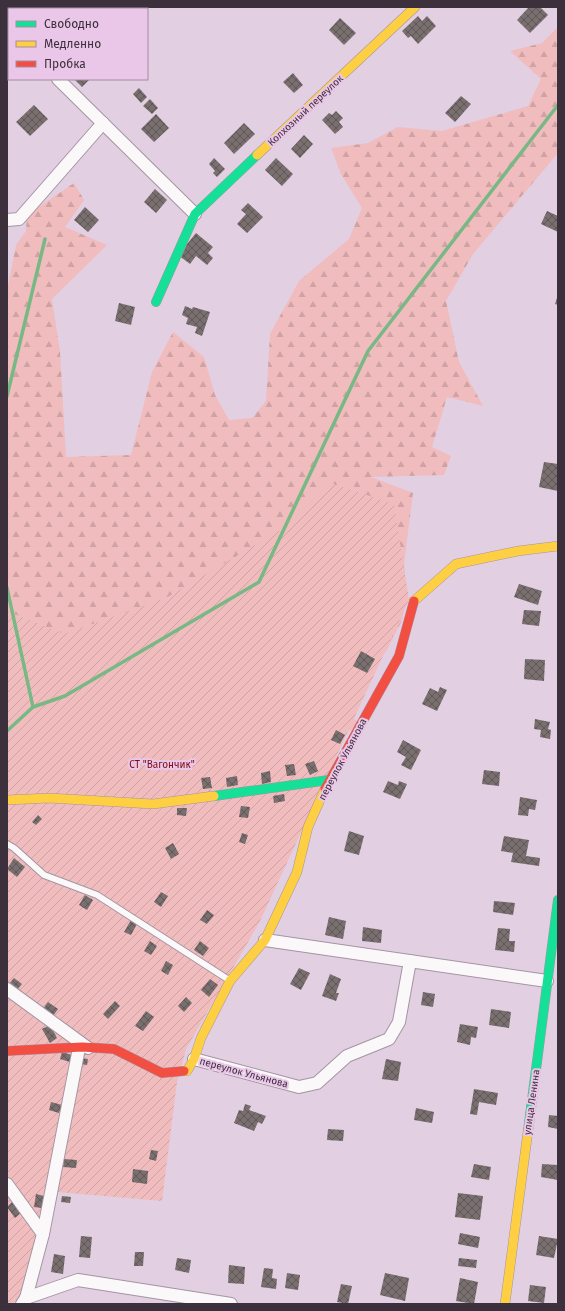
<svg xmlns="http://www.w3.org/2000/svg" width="565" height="1311" viewBox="0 0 565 1311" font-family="'Fira Sans',sans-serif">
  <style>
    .forest { fill: url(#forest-firs) }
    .garden { fill: url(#garden-furrows) }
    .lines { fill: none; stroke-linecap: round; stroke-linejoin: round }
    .stream { stroke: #78b885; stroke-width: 3.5 }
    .building { fill: url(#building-cross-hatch) }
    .lane-casing { stroke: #a495a3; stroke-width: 8 }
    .street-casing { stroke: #a495a3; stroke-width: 14 }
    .fast-casing { stroke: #a495a3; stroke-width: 10 }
    .slow-casing { stroke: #a495a3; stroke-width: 10 }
    .jam-casing { stroke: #a495a3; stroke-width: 10 }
    .path { stroke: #ddd8dd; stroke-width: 2; stroke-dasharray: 1 3; stroke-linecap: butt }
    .lane { stroke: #fbf8fa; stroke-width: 6 }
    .street { stroke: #fbf8fa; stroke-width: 12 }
    .fast { stroke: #16e098; stroke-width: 9 }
    .slow { stroke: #ffcf43; stroke-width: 9 }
    .jam { stroke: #f24e42; stroke-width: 9 }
    .labels { text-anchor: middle; stroke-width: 4; stroke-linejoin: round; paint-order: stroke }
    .street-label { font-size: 10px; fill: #3d303d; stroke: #eac7e8 }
    .park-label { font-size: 10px; fill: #7c0b0d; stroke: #eac7e8 }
  </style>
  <defs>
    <pattern id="forest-firs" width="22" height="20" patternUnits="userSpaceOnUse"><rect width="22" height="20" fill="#f0bcbe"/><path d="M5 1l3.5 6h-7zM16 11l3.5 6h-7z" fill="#cfa2a4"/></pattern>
    <pattern id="garden-furrows" width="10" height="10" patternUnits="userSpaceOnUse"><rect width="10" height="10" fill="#f0bcbe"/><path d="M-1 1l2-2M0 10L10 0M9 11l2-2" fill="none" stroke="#cfa2a4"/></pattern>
    <pattern id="building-cross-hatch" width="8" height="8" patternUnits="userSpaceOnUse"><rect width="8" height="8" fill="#7a6f6f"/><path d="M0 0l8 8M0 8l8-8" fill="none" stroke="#605758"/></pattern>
  </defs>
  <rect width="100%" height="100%" fill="#e2cfe1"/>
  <path class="forest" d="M558,27V153L473,254L446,301L459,362L483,406L447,397L432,447L451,456L444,475L371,477L413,493L404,564L407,595L402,620L386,652L348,665L298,688L358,721L353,730L7,796V291L16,245L26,231L27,215L74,183L84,200L65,227L107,245L52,299L60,352L66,457L131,455L152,372L173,332L204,357L215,395L229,420L252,418L266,401L270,334L299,281L349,239L362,208L341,174L331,148L368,143L398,127L442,131L528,106L541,79L510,51L542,43Z"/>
  <path class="garden" d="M331,483L394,504L409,600L259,923L186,1049L177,1082L162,1201L46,1191L22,1295L12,1304H7V611L64,634L166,598L284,528Z"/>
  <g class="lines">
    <g class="stream">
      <path d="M7,396L45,239"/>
      <path d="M7,588L33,707"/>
      <path d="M7,731L33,707L65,696L259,582L368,351L558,105"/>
    </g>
  </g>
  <g class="building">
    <path d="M529,7H540L548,15L530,33L517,20Z"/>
    <path d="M418,16L422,21L427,16L436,26L418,44L411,36L408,38L402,31Z"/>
    <path d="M340,18L356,33L344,45L329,30Z"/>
    <path d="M293,73L303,85L294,93L283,82Z"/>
    <path d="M74,79H90L82,87Z"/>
    <path d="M139,88L147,97L141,103L133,94Z"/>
    <path d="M461,96L471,104L455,122L445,113Z"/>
    <path d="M150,99L158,108L152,114L143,106Z"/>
    <path d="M34,105L48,119L30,136L16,122Z"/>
    <path d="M336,111L343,118L339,122L343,127L335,134L322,120L329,113L332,115Z"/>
    <path d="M156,114L169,128L154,142L141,129Z"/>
    <path d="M244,123L255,134L234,154L224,143Z"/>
    <path d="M304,135L313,144L300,158L291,149Z"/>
    <path d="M214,158L225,169L217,177L213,173L215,171L209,164Z"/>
    <path d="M276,158L293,174L282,186L265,170Z"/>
    <path d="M155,189L167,200L156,213L144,202Z"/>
    <path d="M248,203L263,217L247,233L237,224L246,214L241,210Z"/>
    <path d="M85,207L99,220L88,232L74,220Z"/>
    <path d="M547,211L558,216V232L541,224Z"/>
    <path d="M196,233L213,247L208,253L213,258L207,265L196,256L190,264L178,255Z"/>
    <path d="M558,295V305L555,304Z"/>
    <path d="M119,303L135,307L131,325L115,321Z"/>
    <path d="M185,306L192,309L193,307L210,312L202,336L195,333L197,327L186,324L188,318L182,315Z"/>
    <path d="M544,462L558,464V491L539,487Z"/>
    <path d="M519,584L542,591L538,605L514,597Z"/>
    <path d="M524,610L541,611L539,626L522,624Z"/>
    <path d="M361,651L375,659L367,673L353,666Z"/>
    <path d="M525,659L545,660L544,681L524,679Z"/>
    <path d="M440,687L447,690L437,711L422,704L430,688L438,692Z"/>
    <path d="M535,719L550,722L548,729L551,730L550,739L540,737L541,730L534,729Z"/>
    <path d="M336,730L345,735L340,744L331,740Z"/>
    <path d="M403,740L421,750L411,770L401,765L406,757L397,752Z"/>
    <path d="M314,761L318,771L310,775L305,764Z"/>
    <path d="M294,764L296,775L287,776L285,765Z"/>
    <path d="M484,770L500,772L499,786L482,784Z"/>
    <path d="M270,771L271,782L262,784L261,773Z"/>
    <path d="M237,776L238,785L227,787L226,778Z"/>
    <path d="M210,777L212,788L203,789L201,778Z"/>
    <path d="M388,781L398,785L399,781L407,784L400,799L383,792Z"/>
    <path d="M284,794L285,801L274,803L273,796Z"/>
    <path d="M520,797L537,800L535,810L529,809L528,816L518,815Z"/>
    <path d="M241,806L250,807L248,818L239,817Z"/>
    <path d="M177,808H187L186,816L177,815Z"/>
    <path d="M38,815L42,819L36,825L32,822Z"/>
    <path d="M349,831L364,836L359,855L344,851Z"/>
    <path d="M242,833L248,835L245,844L239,842Z"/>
    <path d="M504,836L529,840L526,856L540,858L539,866L511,862L513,853L501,851Z"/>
    <path d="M173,843L179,854L171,859L165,848Z"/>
    <path d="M14,858L25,867L17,877L7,869Z"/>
    <path d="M161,892L168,896L161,907L154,902Z"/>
    <path d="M85,895L93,900L87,910L79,905Z"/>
    <path d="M494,901L515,903L513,915L493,912Z"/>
    <path d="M207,910L214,915L207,924L200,920Z"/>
    <path d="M329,917L346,921L343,939L325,935Z"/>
    <path d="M131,920L137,924L131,935L124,932Z"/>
    <path d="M363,927L382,930L381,943L362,941Z"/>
    <path d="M498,928L510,929L509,941H515L514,952L495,950Z"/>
    <path d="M150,941L157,946L151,955L144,951Z"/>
    <path d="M200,941L209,948L203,956L194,950Z"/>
    <path d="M166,961L173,965L168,975L161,971Z"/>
    <path d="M299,968L310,973L301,990L290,984Z"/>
    <path d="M330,974L341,979L336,993H339L336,1001L322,996Z"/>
    <path d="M14,978L22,984L17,990L9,984Z"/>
    <path d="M210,979L218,985L209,997L201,990Z"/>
    <path d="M423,992L435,994L433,1007L421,1005Z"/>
    <path d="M186,997L192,1003L184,1012L178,1006Z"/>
    <path d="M115,1001L120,1006L108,1019L103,1014Z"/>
    <path d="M48,1002L58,1009L53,1016L43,1009Z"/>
    <path d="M491,1009L511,1012L509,1028L489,1025Z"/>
    <path d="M146,1011L154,1017L143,1031L135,1026Z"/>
    <path d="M460,1024L478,1027L476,1038L471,1037L470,1045L457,1042Z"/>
    <path d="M50,1025L57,1038L50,1043L42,1029Z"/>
    <path d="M62,1052L72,1055L70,1062L60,1059Z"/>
    <path d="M81,1058L88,1059L87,1065L80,1064Z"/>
    <path d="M386,1059L401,1062L398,1081L382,1079Z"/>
    <path d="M474,1089L498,1093L496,1105L479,1102L477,1115L470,1114Z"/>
    <path d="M51,1102L62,1105L59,1113L49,1110Z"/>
    <path d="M245,1104L251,1106L249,1110L266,1116L262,1124L258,1122L254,1131L234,1123L239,1110L243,1111Z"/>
    <path d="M416,1108L434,1112L432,1123L414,1120Z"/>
    <path d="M549,1115L558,1116V1129L548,1127Z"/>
    <path d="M328,1129L344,1130L343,1141L327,1140Z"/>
    <path d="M151,1150L158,1151L156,1161L149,1159Z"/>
    <path d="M64,1159L77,1160L76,1168L63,1167Z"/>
    <path d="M474,1164L491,1167L489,1180L471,1177Z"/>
    <path d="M542,1164L558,1165V1180L541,1177Z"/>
    <path d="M133,1169L148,1171L147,1184L132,1182Z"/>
    <path d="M458,1193L483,1196L480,1220L455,1217Z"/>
    <path d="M36,1194L44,1196L42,1208L34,1207Z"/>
    <path d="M62,1196L71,1197L70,1203L61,1202Z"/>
    <path d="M13,1201L22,1212L15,1218L7,1207Z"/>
    <path d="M460,1233L480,1237L478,1248L458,1244Z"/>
    <path d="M81,1236L92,1237L90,1258L79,1257Z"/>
    <path d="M539,1236L558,1239L554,1258L536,1255Z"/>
    <path d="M135,1252H144L143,1266H134Z"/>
    <path d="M54,1254L65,1256L63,1274L51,1272Z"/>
    <path d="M177,1258L191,1260L189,1273L175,1270Z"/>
    <path d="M459,1258L477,1260L476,1268L458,1266Z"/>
    <path d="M229,1265L245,1267L244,1284L228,1283Z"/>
    <path d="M264,1268L273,1269L272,1278L277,1279L276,1289L261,1287Z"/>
    <path d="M287,1273L300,1275L298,1290L285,1288Z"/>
    <path d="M385,1273L409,1278L405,1301L380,1295Z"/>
    <path d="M460,1278L478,1282L474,1304L456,1301Z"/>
    <path d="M341,1284L352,1286L348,1304L337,1302Z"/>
    <path d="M530,1285L546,1287L544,1303L528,1301Z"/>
  </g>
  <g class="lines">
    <g class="lane-casing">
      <path id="lane" d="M7,844L14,848L44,875L97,895L229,980"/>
    </g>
    <g class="street-casing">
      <g id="street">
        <path d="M7,29L9,31"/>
        <path d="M58,79L195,214"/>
        <path d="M7,220L19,219L103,123"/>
        <path d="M265,940L547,981"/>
        <path d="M7,989L88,1048"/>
        <path d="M194,1059L299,1087L317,1083L347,1056L389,1039L399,1022L410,961"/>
        <path d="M7,1184L43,1234L26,1298"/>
        <path d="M43,1234L79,1048"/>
        <path d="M22,1304L26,1298L78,1280L231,1304"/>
      </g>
    </g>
    <g class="fast-casing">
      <g id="fast">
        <path d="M156,302L195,214L257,155"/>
        <path d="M214,796L329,780"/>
        <path d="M528,1131L558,900"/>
      </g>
    </g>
    <g class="slow-casing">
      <g id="slow">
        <path d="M257,155L415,7"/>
        <path d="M414,601L456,564L518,551L558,546"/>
        <path d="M7,800L49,798L153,804L214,796"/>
        <path d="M184,1071H187L194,1059L201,1038L230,981L265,940L297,872L308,827L325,789"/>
        <path d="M505,1304L528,1131"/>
      </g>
    </g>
    <g class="jam-casing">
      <g id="jam">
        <path d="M325,789L399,656L414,601"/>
        <path d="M7,1051L82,1047L114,1049L162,1073L184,1071"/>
      </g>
    </g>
    <path class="path" d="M343,92L397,114L419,117L440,110"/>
    <use href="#lane" class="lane"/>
    <use href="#street" class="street"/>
    <use href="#fast" class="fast"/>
    <use href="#slow" class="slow"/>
    <use href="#jam" class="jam"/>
  </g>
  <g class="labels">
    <g class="street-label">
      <text transform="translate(305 110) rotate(-43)" y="4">Колхозный переулок</text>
      <text transform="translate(342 759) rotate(-62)" y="4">переулок Ульянова</text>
      <text transform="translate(244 1072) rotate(15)" y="4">переулок Ульянова</text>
      <text transform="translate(531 1102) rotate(-82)" y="4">улица Ленина</text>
    </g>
    <g class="park-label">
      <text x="162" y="768">СТ "Вагончик"</text>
    </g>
  </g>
  <rect width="565" height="1311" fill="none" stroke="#3d303d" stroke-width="16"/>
  <rect x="8" y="8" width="140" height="72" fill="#eac7e8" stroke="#a58ba4"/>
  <rect x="16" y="21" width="20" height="6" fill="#16e098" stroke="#a58ba4"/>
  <text x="44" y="28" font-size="12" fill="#3d303d">Свободно</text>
  <rect x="16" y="41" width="20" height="6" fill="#ffcf43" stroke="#a58ba4"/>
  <text x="44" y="48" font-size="12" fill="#3d303d">Медленно</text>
  <rect x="16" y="61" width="20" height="6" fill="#f24e42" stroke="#a58ba4"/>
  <text x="44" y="68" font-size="12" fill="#3d303d">Пробка</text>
</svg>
